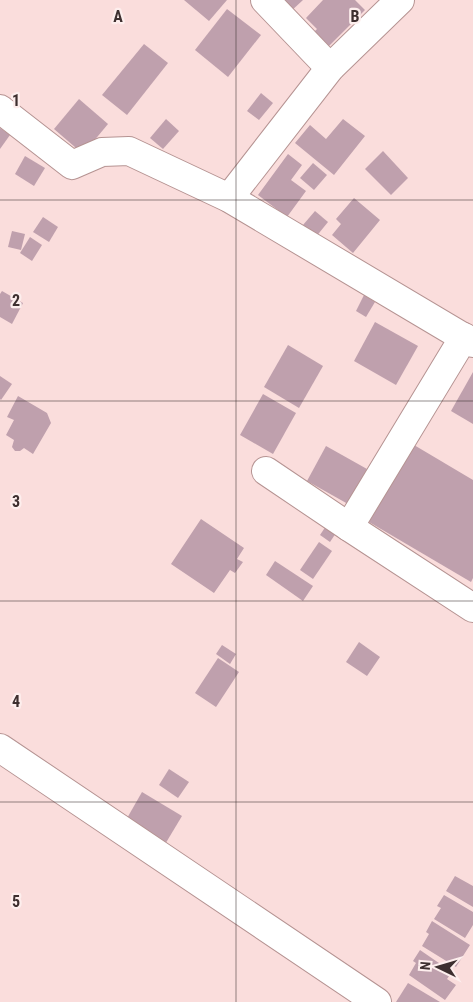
<svg xmlns="http://www.w3.org/2000/svg" width="473" height="1002" viewBox="0 0 473 1002" font-family="'Roboto Condensed',sans-serif">
  <style>
    .building { fill: #bfa0ad }
    .lines { fill: none; stroke-linecap: round; stroke-linejoin: round }
    .minor-casing { stroke: #b59392; stroke-width: 30 }
    .minor { stroke: #fff; stroke-width: 28 }
    .grid { fill: none; stroke: #3d2f2f; stroke-width: 1; stroke-opacity: 0.55 }
    .grid-label { font-size: 16px; text-anchor: middle; font-weight: bold; fill: #3d2f2f; stroke: #fdeeed; stroke-width: 4.5; stroke-linejoin: round; paint-order: stroke }
  </style>
  <rect width="100%" height="100%" fill="#fadddc"/>
  <g class="building">
    <path d="M184,0H227L209,21Z"/>
    <path d="M276,0H303L289,13Z"/>
    <path d="M323,0H355L365,10L328,47L313,33L317,29L306,18Z"/>
    <path d="M227,9L261,35L228,77L195,50Z"/>
    <path d="M144,44L168,63L127,115L102,95Z"/>
    <path d="M261,93L273,103L259,120L247,111Z"/>
    <path d="M79,99L108,124L83,154L54,129Z"/>
    <path d="M166,119L179,131L163,149L150,138Z"/>
    <path d="M343,119L365,136L334,175L295,143L310,125L326,139Z"/>
    <path d="M0,128L10,135L0,149Z"/>
    <path d="M383,151L408,178L391,195L365,169Z"/>
    <path d="M288,154L302,165L291,180L306,191L287,217L258,195Z"/>
    <path d="M25,156L45,168L34,186L15,174Z"/>
    <path d="M313,163L327,175L314,190L300,178Z"/>
    <path d="M354,198L380,220L353,253L332,235L341,224L336,219Z"/>
    <path d="M315,211L328,222L311,243L297,232Z"/>
    <path d="M43,217L58,227L49,242L33,232Z"/>
    <path d="M12,231L25,234L21,250L8,247Z"/>
    <path d="M30,237L42,245L32,261L20,253Z"/>
    <path d="M2,291L23,303L12,324L0,317V294Z"/>
    <path d="M364,295L375,302L366,317L356,311Z"/>
    <path d="M375,322L418,346L396,385L354,361Z"/>
    <path d="M288,345L323,366L299,408L264,387Z"/>
    <path d="M473,372V424L451,411Z"/>
    <path d="M0,376L12,384L1,400L0,399Z"/>
    <path d="M263,394L296,413L273,454L240,435Z"/>
    <path d="M18,396L47,413L51,423L33,454L24,448L20,451H15L12,447L14,440L6,435L14,420L7,417Z"/>
    <path d="M414,445L473,480V578L471,582L369,522Z"/>
    <path d="M326,446L367,469L348,504L307,481Z"/>
    <path d="M201,519L244,548L237,559L243,562L235,573L230,570L214,593L171,564Z"/>
    <path d="M328,523L338,530L330,542L320,535Z"/>
    <path d="M319,542L332,551L313,579L300,570Z"/>
    <path d="M275,561L313,586L303,601L266,575Z"/>
    <path d="M359,642L380,657L367,676L346,662Z"/>
    <path d="M222,645L236,654L230,664L216,654Z"/>
    <path d="M218,658L239,672L216,707L195,693Z"/>
    <path d="M169,769L189,782L178,798L159,785Z"/>
    <path d="M142,792L182,816L161,851L122,827Z"/>
    <path d="M455,876L473,886V907L446,891Z"/>
    <path d="M444,895L473,912V925L465,938L434,919L441,908L437,906Z"/>
    <path d="M432,921L470,945L456,967L422,946L429,934L426,932Z"/>
    <path d="M420,950L452,972L447,979L456,985L445,1000L409,975L416,963L413,961Z"/>
    <path d="M408,983L440,1002H396Z"/>
  </g>
  <g class="lines">
    <g class="minor-casing">
      <g id="minor">
        <path d="M265,0L330,68"/>
        <path d="M0,109L72,165L102,152L129,151L229,198L473,343"/>
        <path d="M229,198L330,68L400,0"/>
        <path d="M266,471L349,527L473,608"/>
        <path d="M349,527L464,337"/>
        <path d="M0,748L377,1002"/>
      </g>
    </g>
    <use href="#minor" class="minor"/>
  </g>
  <path class="grid" d="M236,0V1002M0,200H473M0,401H473M0,601H473M0,802H473"/>
  <g class="grid-label">
    <text x="118" y="22">A</text>
    <text x="355" y="22">B</text>
    <text x="16" y="106">1</text>
    <text x="16" y="306">2</text>
    <text x="16" y="507">3</text>
    <text x="16" y="707">4</text>
    <text x="16" y="907">5</text>
  </g>
  <g transform="translate(438 967) rotate(275)" stroke="#fdeeed" stroke-width="4" paint-order="stroke">
  <path d="M0-4L9 19L0 12L-9 19Z" fill="#3d2f2f"/>
  <text y="-8" font-size="14" font-weight="bold" text-anchor="middle" fill="#3d2f2f">N</text>
  </g>
</svg>
